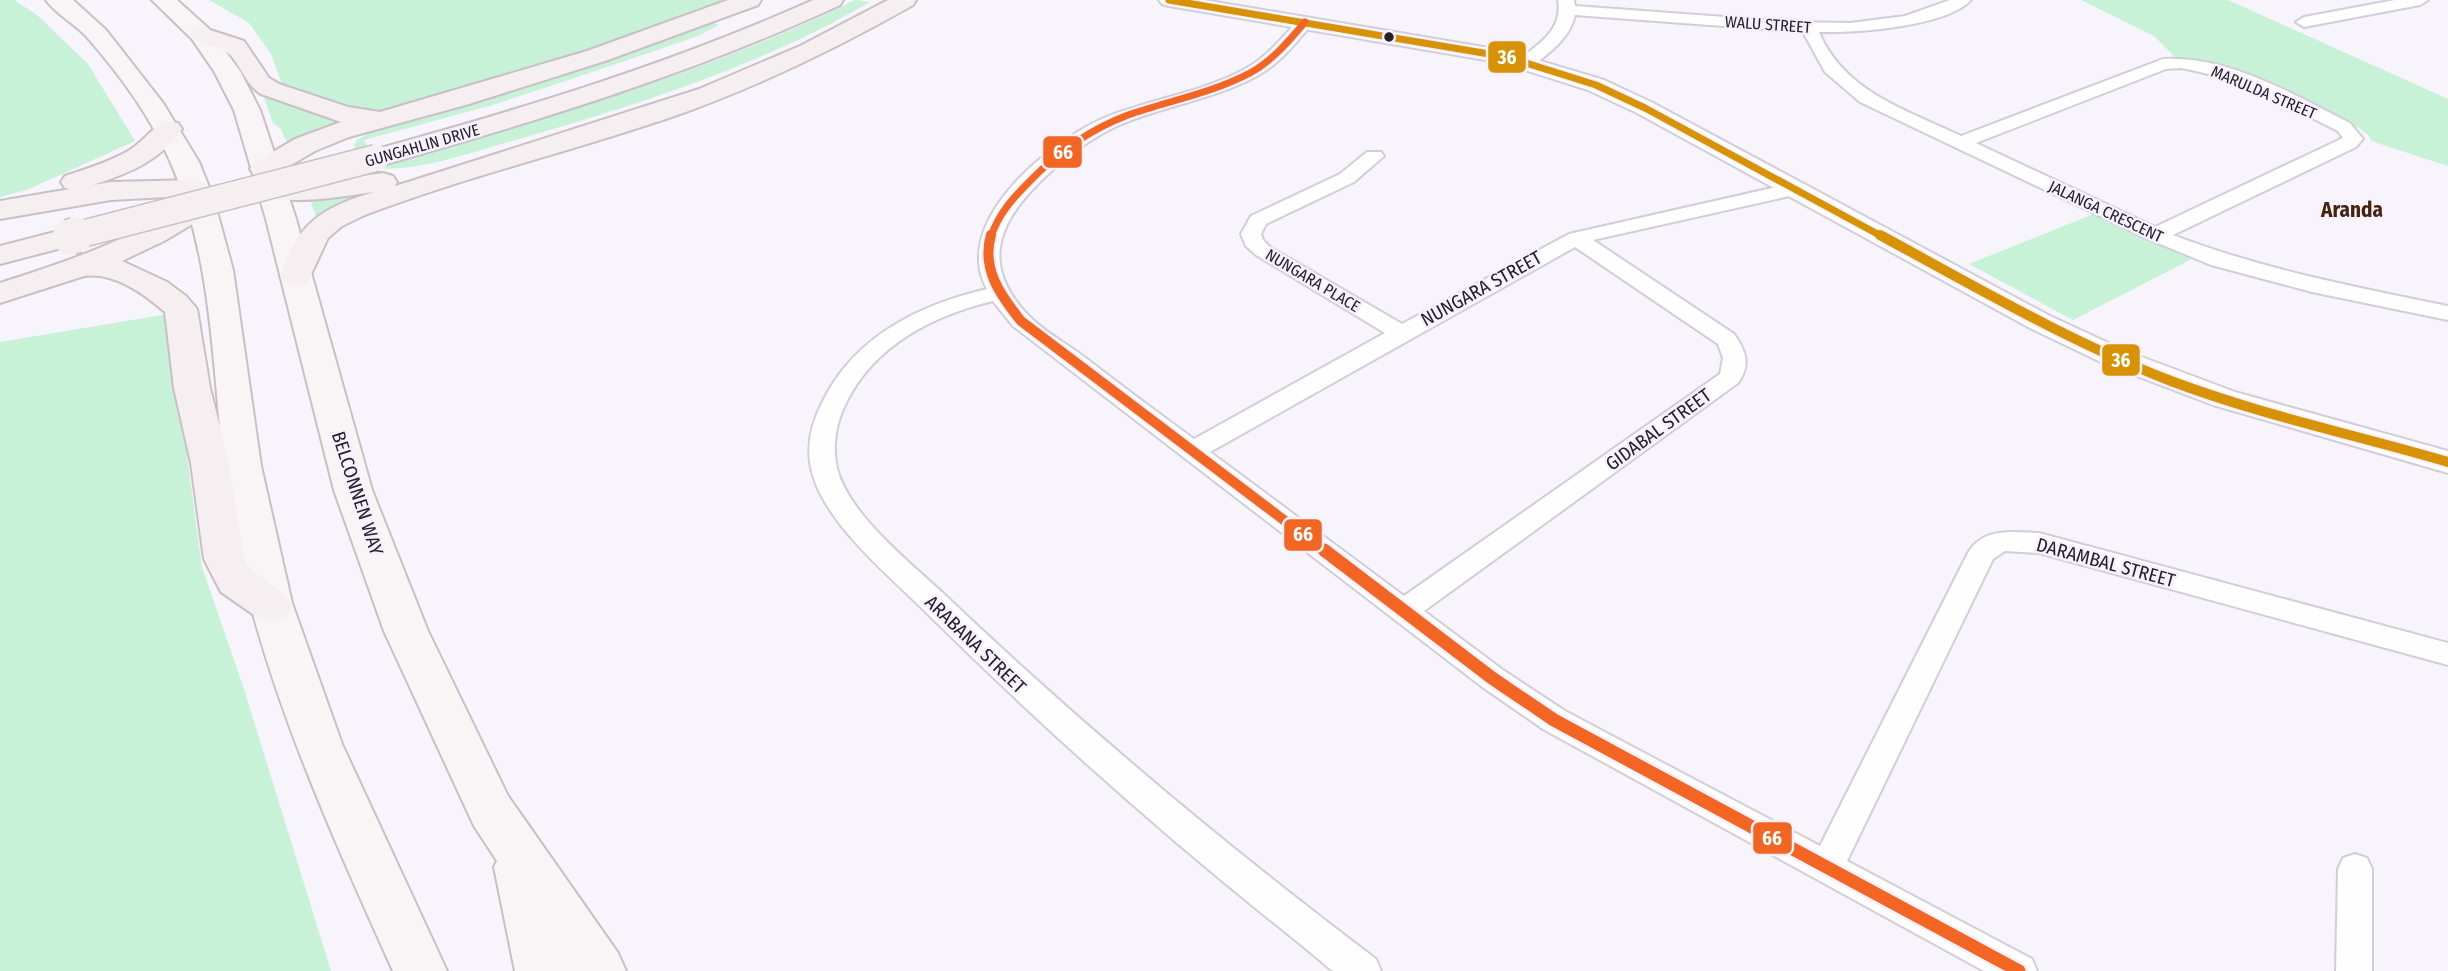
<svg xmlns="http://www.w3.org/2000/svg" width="2448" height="971" viewBox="0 0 2448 971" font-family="'Fira Sans Condensed',sans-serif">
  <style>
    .green { fill: #c7f2d8 }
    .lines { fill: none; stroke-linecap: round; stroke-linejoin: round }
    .minor-casing { stroke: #d2ced7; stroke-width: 4 }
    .tertiary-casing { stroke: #d2ced7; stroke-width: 4 }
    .primary-casing { stroke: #c9c0c5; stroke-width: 4 }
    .motorway-casing { stroke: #c9c0c5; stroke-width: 4 }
    .minor { fill: #fefdff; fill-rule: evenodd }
    .tertiary { fill: #fefdff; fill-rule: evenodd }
    .primary { fill: #f9f5f6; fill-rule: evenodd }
    .motorway { fill: #f6eff1; fill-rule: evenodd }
    .motorway-bridge-far1-casing { stroke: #c9c0c5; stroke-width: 29; stroke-linecap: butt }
    .motorway-bridge-casing { stroke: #c9c0c5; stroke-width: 38; stroke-linecap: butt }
    .motorway-bridge-far1 { stroke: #f6eff1; stroke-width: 26 }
    .motorway-bridge { stroke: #f6eff1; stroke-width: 35 }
    .bus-1-far1-casing { stroke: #f7f0ff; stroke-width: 10 }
    .bus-1-casing { stroke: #f7f0ff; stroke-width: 14 }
    .bus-2-far2-casing { stroke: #f7f0ff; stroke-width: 10 }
    .bus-2-far1-casing { stroke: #f7f0ff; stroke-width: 14 }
    .bus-2-casing { stroke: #f7f0ff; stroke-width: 18 }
    .bus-1-far1 { stroke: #d89206; stroke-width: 7 }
    .bus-1 { stroke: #d89206; stroke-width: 10 }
    .bus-2-far2 { stroke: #f26522; stroke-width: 7 }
    .bus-2-far1 { stroke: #f26522; stroke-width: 10 }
    .bus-2 { stroke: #f26522; stroke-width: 13 }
    .bus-dot { fill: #25212a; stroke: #f7f0ff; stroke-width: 2.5 }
    .labels { text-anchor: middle; stroke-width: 5; stroke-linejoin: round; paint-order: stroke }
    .far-street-label { font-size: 16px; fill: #25212a; stroke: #f7f0ff }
    .street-label { font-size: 19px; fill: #25212a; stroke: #f7f0ff }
    .far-district-label { font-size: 21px; font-weight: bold; fill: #44250c; stroke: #f7f0ff }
    .line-badge { stroke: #f7f0ff; stroke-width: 2.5 }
    .badge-label { font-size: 19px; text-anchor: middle; font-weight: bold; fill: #fff }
  </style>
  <rect width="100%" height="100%" fill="#f7f4fc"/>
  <g class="green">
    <path d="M0,0H14L37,15L88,64L135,141L29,189L0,197Z"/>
    <path d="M209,0H731L630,39L380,114L360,113L283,87L271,54L249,23Z"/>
    <path d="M855,0L870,2C757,68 633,106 509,142C471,152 417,172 379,168C370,167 363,160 356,155L354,145L357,140L388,123L687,28L712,22L719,25L698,36L572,79L489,106L364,140L378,165C540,120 704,75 855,0Z"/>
    <path d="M2081,0H2228L2448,99V166L2371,141L2369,136L2359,128L2215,66L2175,57L2154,36Z"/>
    <path d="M268,96L351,122L288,145L281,129L273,123L264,98Z"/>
    <path d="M426,179L318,222L309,197Z"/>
    <path d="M2096,213L2194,258L2073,320L1969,264Z"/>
    <path d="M168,314L202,567L244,689L331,971H0V342Z"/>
  </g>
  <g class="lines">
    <g class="minor-casing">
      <g id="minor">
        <path d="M1558,0H1574L1575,6L1793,22L1850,23L1905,16L1950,0H1971C1946,27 1855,33 1819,32C1844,92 1907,110 1961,136L2163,59C2228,55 2294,95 2350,123L2363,139L2356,147L2173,235C2262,269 2354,287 2448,306V320L2312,292L2211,265L2148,239L1860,102L1825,72L1803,32L1575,15C1570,38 1550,52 1533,66H1521L1519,62L1521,58C1541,43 1563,28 1558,0ZM2181,68C2236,77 2288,106 2338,131L2343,138L2155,227L1976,143L2166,69Z"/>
        <path d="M2395,0H2428L2420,5L2304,27L2296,22L2304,17Z"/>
        <path d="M1305,17L1313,22L1311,25C1295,44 1279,64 1257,76C1213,100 1162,106 1117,126C1091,138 1068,156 1047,175C1001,218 977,262 1028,315C1042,330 1062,341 1079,353C1117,382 1155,411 1194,439L1385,333L1256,255L1246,246L1241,234L1251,216L1340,174L1367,152H1381L1384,156L1354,182L1266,224L1261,234L1263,240L1270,247L1402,324L1569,234L1794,183L1801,185L1804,189L1801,193L1794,195L1593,240L1734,334C1746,351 1751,365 1738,383L1424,611L1503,670L1565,711L1820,846L1968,553C1983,527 2013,532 2039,533L2448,643V665L2039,553L2005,551L1993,559L1847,861L2032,959L2037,971H1984L1543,729L1481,686L1013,326L993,301C934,315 874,345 846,403C835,425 831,451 839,475C855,520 912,564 947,597C1083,726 1226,846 1376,959L1381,971C1368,971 1346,971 1334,971C1328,969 1322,961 1317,958C1298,942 1279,927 1259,911C1144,818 1034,719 929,615C890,576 823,523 811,468C806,444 812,422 823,401C855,336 919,305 987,289C950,222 1049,142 1104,118C1150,99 1201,93 1245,69C1267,57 1283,37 1299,19ZM1575,247L1718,344L1723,358L1720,374L1404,596L1210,452Z"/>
        <path d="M2355,854L2367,858L2372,869V971H2336L2338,869L2343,858Z"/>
      </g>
    </g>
    <g class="tertiary-casing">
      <path id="tertiary" d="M1159,0H1204L1507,51L1604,80L1653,103L2050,316L2126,351L2235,392L2448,451V473L2213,405L2105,364L2030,328L1637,113L1588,90L1503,63L1169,6L1162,4Z"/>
    </g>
    <g class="primary-casing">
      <g id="primary">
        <path d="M46,0H73L106,30L163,103L199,162L213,197L233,270L261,466L292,603L342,744L447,971H393C329,829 265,688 234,535C210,412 222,278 170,161C150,116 118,72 85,35C73,23 55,13 46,0Z"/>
        <path d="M152,0H177L209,29L240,71L260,110L296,219L372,490L428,631L508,796L618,953L626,971H515L494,867L497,861L474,826L384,631L334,490L266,219L234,110L214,71L192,39Z"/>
      </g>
    </g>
    <g class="motorway-casing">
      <g id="motorway">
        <path d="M728,0H761L758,5L605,61L469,104L349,137L315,151L274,175L264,177L254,175L250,169L254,163L295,139L341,122L261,94C243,83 240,60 225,51C214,43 197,46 189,34L193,29L201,27L244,41L269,78L279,84L348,107L380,112L587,51Z"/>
        <path d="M813,0H843L840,5C694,73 541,120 386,164L376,166L366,164L362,158L366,152C518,110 669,65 813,0Z"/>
        <path d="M888,0H916L913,5C839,47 763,84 683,113C578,150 469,175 365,215L342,226L328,238L307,283L296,286L285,283L280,276C297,223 323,207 374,192C338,197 295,205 260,196L256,190L260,184L331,180L383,173L393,176L397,182L395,186L408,182L699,89L800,46Z"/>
        <path d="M168,121L178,123L182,129C159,162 129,173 93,185L111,182L195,180L205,183L209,189L205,195L111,200L0,219V201L70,189L65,188L61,182L65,176C86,169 109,162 128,151C143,143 153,125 168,121Z"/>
        <path d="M201,198L211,201L216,207L211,213L164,241L122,261L167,282L186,296L197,309L210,388L229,463L244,559C256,580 281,585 293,606L287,617L272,622L257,617L221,592L204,559L191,463L174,388L165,312C143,293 114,272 84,276L0,303V283C44,269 87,255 128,235C152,224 176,204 201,198Z"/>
        <path d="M70,228L81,231L85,237L81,243L0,264V246Z"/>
      </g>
    </g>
    <use href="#minor" class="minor"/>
    <use href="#tertiary" class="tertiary"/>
    <use href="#primary" class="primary"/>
    <use href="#motorway" class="motorway"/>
    <g class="motorway-bridge-far1-casing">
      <path id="motorway-bridge-far1" d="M70,237L376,158"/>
    </g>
    <g class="motorway-bridge-casing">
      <path id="motorway-bridge" d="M70,237L76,235"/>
    </g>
    <use href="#motorway-bridge-far1" class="motorway-bridge-far1"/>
    <use href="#motorway-bridge" class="motorway-bridge"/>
    <g class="bus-1-far1-casing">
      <path id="bus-1-far1" d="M1169,0L1507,57L1596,85L1645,108L1883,237"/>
    </g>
    <g class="bus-1-casing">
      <path id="bus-1" d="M1880,235C1976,287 2070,342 2171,381C2261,415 2356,435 2448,462"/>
    </g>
    <g class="bus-2-far2-casing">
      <path id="bus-2-far2" d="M991,237C998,214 1014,197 1030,181C1058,152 1091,129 1128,115C1168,101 1212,93 1250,73C1272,61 1289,41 1305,22"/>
    </g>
    <g class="bus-2-far1-casing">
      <path id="bus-2-far1" d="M991,235C981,269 1001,296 1021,321L1326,552"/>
    </g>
    <g class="bus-2-casing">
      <path id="bus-2" d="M1324,550L1492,678L1554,720L2019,971"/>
    </g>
    <use href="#bus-1-far1" class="bus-1-far1"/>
    <use href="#bus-1" class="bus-1"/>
    <use href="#bus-2-far2" class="bus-2-far2"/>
    <use href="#bus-2-far1" class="bus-2-far1"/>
    <use href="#bus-2" class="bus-2"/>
  </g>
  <circle class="bus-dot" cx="1389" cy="37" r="6"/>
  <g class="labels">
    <g class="far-street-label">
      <text transform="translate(1768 24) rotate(4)" y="6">WALU STREET</text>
      <text transform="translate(2264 92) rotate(23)" y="6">MARULDA STREET</text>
      <text transform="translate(422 145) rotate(-16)" y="6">GUNGAHLIN DRIVE</text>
      <text transform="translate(2106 211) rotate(25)" y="6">JALANGA CRESCENT</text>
      <text transform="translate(1313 280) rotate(31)" y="6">NUNGARA PLACE</text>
    </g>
    <g class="street-label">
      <text transform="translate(1481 288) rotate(-29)" y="7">NUNGARA STREET</text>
      <text transform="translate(1658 429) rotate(-36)" y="7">GIDABAL STREET</text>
      <text transform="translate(358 493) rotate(72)" y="7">BELCONNEN WAY</text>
      <text transform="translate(2106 562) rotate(15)" y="7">DARAMBAL STREET</text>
      <text transform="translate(976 644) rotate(44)" y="7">ARABANA STREET</text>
    </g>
    <g class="far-district-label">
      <text x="2352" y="217">Aranda</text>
    </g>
  </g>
  <g class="line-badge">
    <rect x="1487" y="40" width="40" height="34" rx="7" fill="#d89206"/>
    <rect x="1042" y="135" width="41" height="34" rx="7" fill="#f26522"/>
    <rect x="2101" y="343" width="40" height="34" rx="7" fill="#d89206"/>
    <rect x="1283" y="518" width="40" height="34" rx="7" fill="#f26522"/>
    <rect x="1752" y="821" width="41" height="34" rx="7" fill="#f26522"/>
  </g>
  <g class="badge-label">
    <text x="1507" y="64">36</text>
    <text x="1063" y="159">66</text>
    <text x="2121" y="367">36</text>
    <text x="1303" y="541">66</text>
    <text x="1772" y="845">66</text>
  </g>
</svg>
